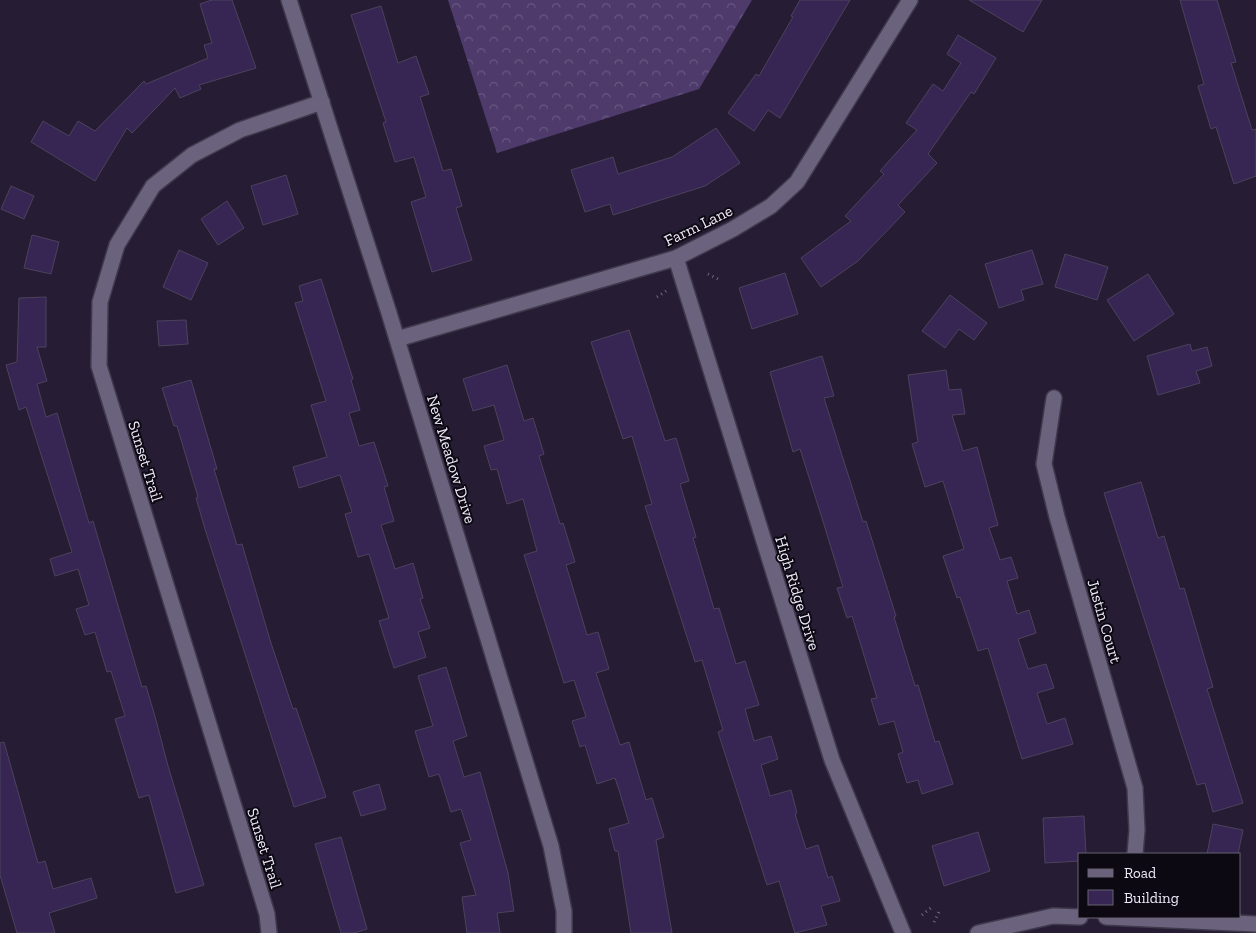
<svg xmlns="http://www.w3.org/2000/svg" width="1256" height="933" viewBox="0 0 1256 933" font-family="'Zilla Slab',serif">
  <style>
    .forest { fill: url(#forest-crowns) }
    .building { fill: #372654; stroke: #4b425c }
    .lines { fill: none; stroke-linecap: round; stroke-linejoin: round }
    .minor-casing { stroke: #40394c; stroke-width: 18 }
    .path { stroke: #746d81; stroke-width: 3; stroke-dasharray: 1 4; stroke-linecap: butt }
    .minor { stroke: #6b627d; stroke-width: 15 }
    .labels { text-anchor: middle; stroke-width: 4; stroke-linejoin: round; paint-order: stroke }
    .street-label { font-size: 16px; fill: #efeafa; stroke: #0d0913 }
  </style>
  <defs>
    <pattern id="forest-crowns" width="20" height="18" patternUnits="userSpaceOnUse" patternTransform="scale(1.25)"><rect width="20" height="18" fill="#4e3b6b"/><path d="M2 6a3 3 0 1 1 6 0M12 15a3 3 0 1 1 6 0" fill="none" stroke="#685881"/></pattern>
  </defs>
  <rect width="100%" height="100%" fill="#261d34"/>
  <path class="forest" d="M448,0H752L699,89L497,153Z"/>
  <g class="building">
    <path d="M212,0H232L256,68L199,85L201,89L180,98L175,88L132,133L127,128L95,181L31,142L43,121L69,136L78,121L95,131L144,81L146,84L208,58L204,45L212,43L200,4Z"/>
    <path d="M800,0H850L780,118L768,110L754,131L728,113L756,74L759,76L793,17L791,16Z"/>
    <path d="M969,0H1042L1023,32Z"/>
    <path d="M1180,0H1217L1236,62L1231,63L1252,130L1256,129V176L1234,184L1216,127L1211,129L1198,86L1204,84Z"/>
    <path d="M381,6L398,63L416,56L429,94L420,97L443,171L451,169L462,206L456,208L472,260L432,272L411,202L426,197L414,157L395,162L383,123L386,122L351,15Z"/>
    <path d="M958,35L996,58L974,94L971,92L928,154L937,163L898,205L905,212L858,261L821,287L801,258L851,221L845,216L884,174L880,171L917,130L906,123L933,84L943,91L961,63L947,54Z"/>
    <path d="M716,128L740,163L705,186L613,215L610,204L585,212L571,170L613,157L618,174L672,157Z"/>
    <path d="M286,175L298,214L263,225L251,186Z"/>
    <path d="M11,186L34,196L24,219L1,209Z"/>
    <path d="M227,201L244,228L218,245L201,219Z"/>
    <path d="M32,235L59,242L51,274L24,268Z"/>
    <path d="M179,250L208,263L191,300L163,287Z"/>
    <path d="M1032,250L1043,284L1021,290L1024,300L999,308L985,264Z"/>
    <path d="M1065,254L1108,267L1097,300L1055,287Z"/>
    <path d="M785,273L798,314L752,329L739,288Z"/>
    <path d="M1148,274L1174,314L1134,341L1107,300Z"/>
    <path d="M321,279L353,379L351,380L360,410L349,413L359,446L374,442L388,486L384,487L394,521L381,525L395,569L413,563L423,598L420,599L430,628L418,632L426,657L394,668L379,621L389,618L369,554L358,557L345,514L352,512L340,475L299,488L293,467L327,457L311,405L326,401L295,303L303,301L299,286Z"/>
    <path d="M950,295L987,323L974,340L959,329L945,348L922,331Z"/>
    <path d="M46,297V347H37L47,381L37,384L46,417L57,413L89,523L93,521L142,687L146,686L156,720L168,766L204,885L176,893L149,795L139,798L115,719L125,716L111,671L107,672L95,632L85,635L76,609L89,605L78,569L55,576L50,559L72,552L26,407L19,410L6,365L17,362L19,298Z"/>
    <path d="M186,320L188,344L159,346L157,321Z"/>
    <path d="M629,330L665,441L676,438L689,481L680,484L696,537L693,538L714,609L719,608L736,664L745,661L759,705L745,709L754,741L771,736L778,759L761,765L770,796L791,790L797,813L795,814L806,849L818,845L828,878L832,876L840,901L821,906L827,925L795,933L779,881L767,885L718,732L723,730L702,660L695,662L645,506L652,504L632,436L623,439L591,342Z"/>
    <path d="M1190,344L1192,351L1207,347L1212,366L1196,371L1200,383L1158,395L1147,356Z"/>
    <path d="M822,356L834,396L824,398L863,522L866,521L896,616L894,617L915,686L918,685L935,742L939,741L953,784L922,794L918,780L907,783L898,754L903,752L894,721L879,725L871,699L877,698L852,616L847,618L837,588L843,587L822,518L800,449L793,452L770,372Z"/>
    <path d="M507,365L524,421L533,418L544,454L539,456L560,524L563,523L575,562L566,565L587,635L598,632L609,669L596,673L620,745L629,742L646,800L652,798L664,837L656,840L672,933H631L618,851H615L609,829L629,823L619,790L615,778L597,784L585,745L580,747L572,721L586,717L574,680L564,683L524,555L537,551L523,499L507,504L497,469L491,470L484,446L504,440L494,405L473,411L463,379Z"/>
    <path d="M946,370L949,390L961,389L965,414L952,415L963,451L977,447L998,525L989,528L1000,560L1011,557L1018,578L1007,581L1017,614L1029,610L1036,633L1018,639L1028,669L1046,664L1054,688L1037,693L1047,724L1065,718L1073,744L1022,759L988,648L978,651L960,597L957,598L943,556L964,549L943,481L925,487L912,444L918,442L908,375Z"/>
    <path d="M191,380L217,469H214L237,545L242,544L270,640L293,709L296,708L326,797L294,807L205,529L196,498L198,497L177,426H174L162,388Z"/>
    <path d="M1141,482L1158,538L1164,536L1180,589L1184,588L1213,687L1207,689L1243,803L1213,812L1205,783L1197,785L1104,493Z"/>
    <path d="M446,667L467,736L453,741L464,777L480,772L508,873L514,911L497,913L500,933H467L462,897L476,895L460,843L471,840L461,809L451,812L439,774L429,777L415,731L433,726L418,676Z"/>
    <path d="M4,742L38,863L45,861L53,889L91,878L97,898L49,913L55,933H17L0,875V743Z"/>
    <path d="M379,784L386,809L361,816L353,792Z"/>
    <path d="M1084,816L1086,854H1080V861L1045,863L1043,818Z"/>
    <path d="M1213,824L1243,830L1238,854H1207Z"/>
    <path d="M978,832L990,871L944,886L932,846Z"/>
    <path d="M341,837L367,929L354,933H341L315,844Z"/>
  </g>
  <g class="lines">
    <g class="minor-casing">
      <g id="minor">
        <path d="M289,0L389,313L551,846L564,911V933"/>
        <path d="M676,258L832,760L903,933"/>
        <path d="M397,339L676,258L733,229L771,206L797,182L910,0"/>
        <path d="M1054,398L1044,464L1057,517L1135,788L1137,830L1135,854"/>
        <path d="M1106,917L1256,924"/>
        <path d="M269,933L267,914L99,366L100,302L117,245L153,186L192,155L240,130L322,102"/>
        <path d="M978,933L1053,916L1080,917"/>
      </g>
    </g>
    <g class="path">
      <path d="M708,274L720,280"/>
      <path d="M657,297L666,291"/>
      <path d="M922,915L932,907"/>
      <path d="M934,922L939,912"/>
    </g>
    <use href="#minor" class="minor"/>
  </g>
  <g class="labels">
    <g class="street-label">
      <text transform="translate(698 225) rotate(-26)" y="6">Farm Lane</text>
      <text transform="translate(452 459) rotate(73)" y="6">New Meadow Drive</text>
      <text transform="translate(146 461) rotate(73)" y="6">Sunset Trail</text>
      <text transform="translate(798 593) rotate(73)" y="6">High Ridge Drive</text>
      <text transform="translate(1105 621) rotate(74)" y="6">Justin Court</text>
      <text transform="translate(265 848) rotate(73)" y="6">Sunset Trail</text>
    </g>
  </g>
  <rect x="1078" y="853" width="162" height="65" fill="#0d0913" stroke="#67636f"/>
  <rect x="1088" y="869" width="25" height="8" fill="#6b627d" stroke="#67636f"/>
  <text x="1124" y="878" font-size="15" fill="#efeafa">Road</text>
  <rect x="1088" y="890" width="25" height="15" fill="#372654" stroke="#67636f"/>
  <text x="1124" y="903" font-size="15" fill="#efeafa">Building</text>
</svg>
